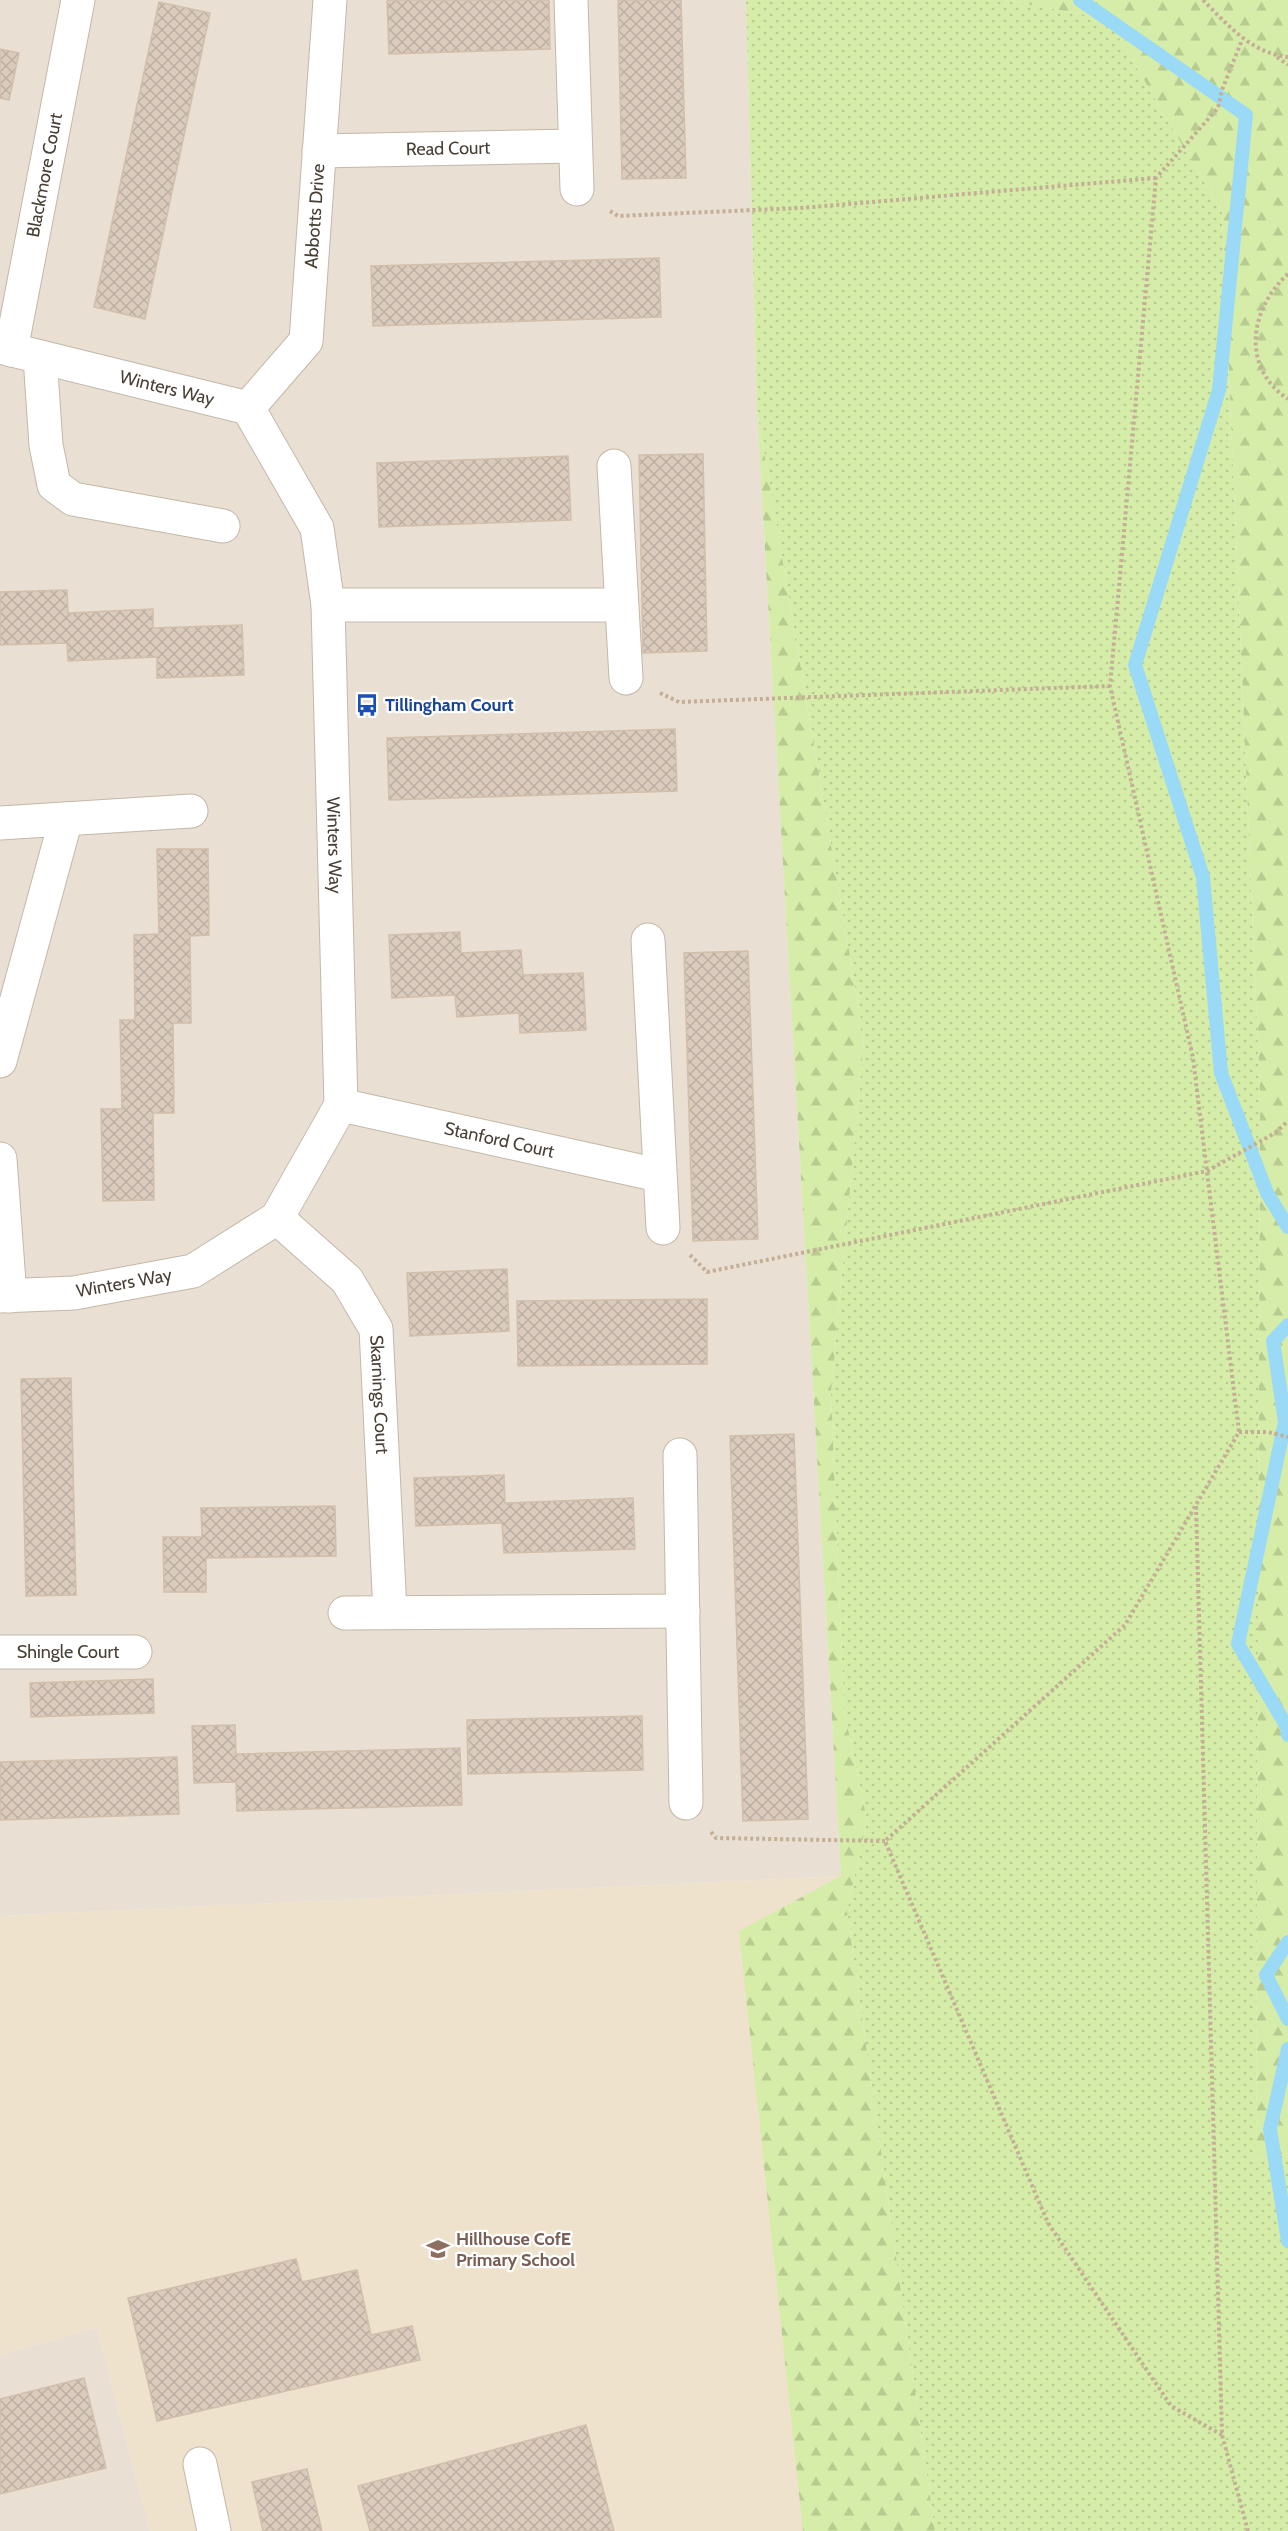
<svg xmlns="http://www.w3.org/2000/svg" width="1288" height="2531" viewBox="0 0 1288 2531" font-family="Cabin,sans-serif">
  <style>
    .residential { fill: #e9dfd2 }
    .education { fill: #efe2cd }
    .grass { fill: url(#grass-dots) }
    .forest { fill: url(#forest-firs) }
    .lines { fill: none; stroke-linecap: round; stroke-linejoin: round }
    .stream { stroke: #9adaf7; stroke-width: 14 }
    .building { fill: url(#building-cross-hatch); stroke: #d2bfab; stroke-width: 1.5 }
    .minor-casing { stroke: #c3b8a9; stroke-width: 35 }
    .path { stroke: #c4af96; stroke-width: 4; stroke-dasharray: 3 3; stroke-linecap: butt }
    .minor { stroke: #fff; stroke-width: 33 }
    .labels { text-anchor: middle; stroke-width: 4.5; stroke-linejoin: round; paint-order: stroke }
    .street-label { font-size: 18px; fill: #473e34; stroke: #fff }
    .transit-label { font-size: 18px; font-weight: bold; fill: #164399; stroke: #fff; text-anchor: start }
    .education-label { font-size: 18px; font-weight: bold; fill: #785e54; stroke: #fff; text-anchor: start }
  </style>
  <defs>
    <pattern id="grass-dots" width="8" height="8" patternUnits="userSpaceOnUse" patternTransform="scale(1.5)"><rect width="8" height="8" fill="#d5eda9"/><path d="M2 2h.1M6 6h.1" fill="none" stroke="#b8cc92" stroke-width="1.8" stroke-linecap="round"/></pattern>
    <pattern id="forest-firs" width="22" height="20" patternUnits="userSpaceOnUse" patternTransform="scale(1.5)"><rect width="22" height="20" fill="#d5eda9"/><path d="M5 1l3.5 6h-7zM16 11l3.5 6h-7z" fill="#b8cc92"/></pattern>
    <pattern id="building-cross-hatch" width="8" height="8" patternUnits="userSpaceOnUse" patternTransform="scale(1.5)"><rect width="8" height="8" fill="#dacbbc"/><path d="M0 0l8 8M0 8l8-8" fill="none" stroke="#bcafa2"/></pattern>
  </defs>
  <rect width="100%" height="100%" fill="#f4eee5"/>
  <g class="residential">
    <path d="M0,0H746L757,410L841,1876L0,1916Z"/>
    <path d="M97,2328L150,2531H0V2355Z"/>
  </g>
  <path class="education" d="M841,1876L927,2531H150L97,2328L0,2355V1916Z"/>
  <path class="grass" d="M746,0H1004L1108,19L1222,212L1260,1093L1256,2160L1288,2153V2531H935L847,1911L867,1820L844,1710L831,1393L864,1039L757,410Z"/>
  <g class="forest">
    <path d="M1004,0H1288V2153L1256,2160L1260,1093L1222,212L1108,19Z"/>
    <path d="M757,410L864,1039L831,1393L844,1710L867,1820L847,1911L935,2531H803L739,1931L841,1876Z"/>
  </g>
  <g class="lines">
    <g class="stream">
      <path d="M1080,0L1246,115L1219,390L1135,665L1203,877L1221,1073L1267,1193L1288,1227"/>
      <path d="M1288,1325L1273,1341L1285,1422L1238,1644L1287,1727L1288,1735"/>
      <path d="M1288,1942L1266,1975L1288,2019"/>
      <path d="M1288,2049L1270,2129L1288,2241"/>
    </g>
  </g>
  <g class="building">
    <path d="M387,0H549L550,49L389,54Z"/>
    <path d="M618,0H681L686,178L622,179Z"/>
    <path d="M159,2L210,13L145,319L94,307Z"/>
    <path d="M0,49L19,53L9,100L0,98Z"/>
    <path d="M659,258L661,317L373,326L371,266Z"/>
    <path d="M703,454L707,651L643,653L639,455Z"/>
    <path d="M568,456L571,520L379,527L377,463Z"/>
    <path d="M67,590L68,613L153,609V628L242,625L244,675L157,678V657L68,661L67,643L0,645V592Z"/>
    <path d="M675,729L677,791L389,800L387,738Z"/>
    <path d="M157,849H208L209,935L190,936L191,1023H173L174,1113H153L154,1200L103,1201L101,1109H122L120,1020H135L134,935L159,934Z"/>
    <path d="M460,932L461,953L521,950L523,975L583,973L586,1030L520,1033L519,1013L457,1017L455,995L392,998L389,935Z"/>
    <path d="M748,951L758,1239L693,1241L684,953Z"/>
    <path d="M507,1269L509,1331L410,1336L407,1273Z"/>
    <path d="M707,1299V1364L518,1366L517,1301Z"/>
    <path d="M71,1378L76,1595L26,1596L21,1379Z"/>
    <path d="M794,1434L808,1819L743,1821L730,1436Z"/>
    <path d="M504,1475L505,1503L633,1498L635,1549L504,1553L502,1523L416,1526L414,1478Z"/>
    <path d="M335,1506L336,1556L206,1558V1592H164L163,1537H202L201,1508Z"/>
    <path d="M153,1679L154,1713L31,1717L30,1683Z"/>
    <path d="M642,1716L643,1770L468,1774L467,1720Z"/>
    <path d="M235,1725L236,1754L460,1748L462,1805L237,1811L236,1782L194,1783L192,1726Z"/>
    <path d="M177,1757L179,1814L0,1820V1762Z"/>
    <path d="M296,2259L302,2282L357,2270L371,2335L412,2326L420,2360L157,2421L128,2298Z"/>
    <path d="M84,2378L106,2468L0,2494V2399Z"/>
    <path d="M586,2425L614,2531H370L358,2486Z"/>
    <path d="M307,2469L322,2531H263L252,2482Z"/>
  </g>
  <g class="lines">
    <g class="minor-casing">
      <g id="minor">
        <path d="M571,0L577,189"/>
        <path id="s1" d="M319,151L575,146"/>
        <path id="s2" d="M0,347L248,408L317,528L328,605L341,1105L277,1218L193,1271L74,1293L0,1296"/>
        <path id="s3" d="M11,350L78,0"/>
        <path d="M40,357L46,445L54,485L73,499L223,526"/>
        <path id="s4" d="M248,408L306,341L330,0"/>
        <path d="M614,466L626,678"/>
        <path d="M328,605H620"/>
        <path d="M0,823L191,811"/>
        <path d="M648,940L663,1228"/>
        <path d="M0,1061L66,819"/>
        <path id="s5" d="M341,1105L658,1175"/>
        <path d="M0,1159L10,1296"/>
        <path id="s6" d="M277,1218L347,1280L376,1329L390,1612"/>
        <path d="M680,1455L686,1803"/>
        <path d="M345,1613L683,1611"/>
        <path id="s7" d="M0,1652H135"/>
        <path d="M200,2464L214,2531"/>
      </g>
    </g>
    <g class="path">
      <path d="M1203,0C1228,25 1251,53 1288,57"/>
      <path d="M1277,57L1288,65"/>
      <path d="M610,211L618,216L800,208L1156,178"/>
      <path d="M1288,274C1249,309 1241,368 1288,399"/>
      <path d="M660,693L679,702L1110,686"/>
      <path d="M690,1255L707,1272L1207,1171L1275,1133L1288,1121"/>
      <path d="M1239,1432H1268L1288,1437"/>
      <path d="M1196,1506L1222,2435L1248,2531"/>
      <path d="M711,1832L716,1838L885,1841"/>
      <path d="M1222,2435L1171,2406L1048,2223L885,1841L1125,1625L1239,1432L1193,1058L1110,686L1156,178L1218,108L1222,90L1242,40"/>
    </g>
    <use href="#minor" class="minor"/>
  </g>
  <defs>
    <g id="bus-bare" transform="scale(1.8)"><path d="M-5-6H5V4H4V6H2V4H-2V6H-4V4H-5ZM-3.5-4V0h7V-4ZM-3.5 1.2v1.5H-2V1.2ZM2 1.2v1.5H3.5V1.2Z" fill="#1a4fb4" stroke="#fff" stroke-width="2.5" paint-order="stroke"/></g>
    <g id="school-bare" transform="scale(1.8)"><path d="M0-5L7-2L0 1L-7-2ZM-4 1L0 2.5L4 1V4Q0 6-4 4Z" fill="#8d6e63" stroke="#fff" stroke-width="2.5" paint-order="stroke"/></g>
  </defs>
  <g fill-rule="evenodd">
    <use href="#bus-bare" x="367" y="705"/>
    <use href="#school-bare" x="438" y="2249"/>
  </g>
  <g class="labels">
    <g class="street-label">
      <text dy="6" stroke="none"><textPath href="#s1" startOffset="129">Read Court</textPath></text>
      <text dy="6" stroke="none"><textPath href="#s3" startOffset="178">Blackmore Court</textPath></text>
      <text dy="6" stroke="none"><textPath href="#s4" startOffset="214">Abbotts Drive</textPath></text>
      <text dy="6" stroke="none"><textPath href="#s2" startOffset="172">Winters Way</textPath></text>
      <text dy="6" stroke="none"><textPath href="#s2" startOffset="712">Winters Way</textPath></text>
      <text dy="6" stroke="none"><textPath href="#s5" startOffset="162">Stanford Court</textPath></text>
      <text transform="translate(124 1283) rotate(-10)" y="6">Winters Way</text>
      <text dy="6" stroke="none"><textPath href="#s6" startOffset="216">Skarnings Court</textPath></text>
      <text dy="6" stroke="none"><textPath href="#s7" startOffset="68">Shingle Court</textPath></text>
    </g>
    <g class="transit-label">
      <text x="385" y="711">Tillingham Court</text>
    </g>
    <g class="education-label">
      <text x="456" y="2245">Hillhouse CofE<tspan x="456" dy="21">Primary School</tspan></text>
    </g>
  </g>
</svg>
